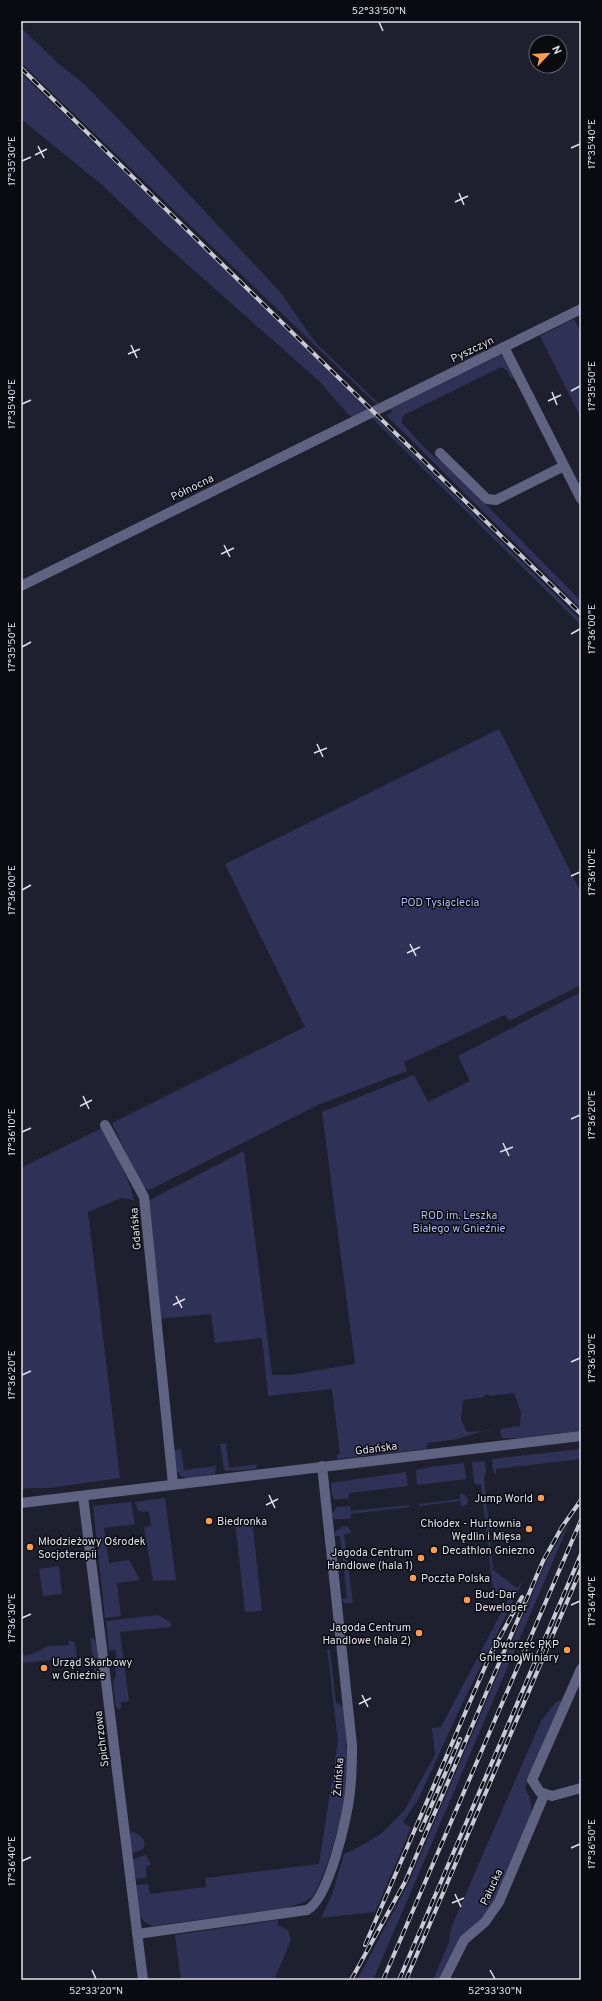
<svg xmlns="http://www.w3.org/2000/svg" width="602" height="2001" viewBox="0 0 602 2001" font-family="Overpass,sans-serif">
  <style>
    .green { fill: #303157 }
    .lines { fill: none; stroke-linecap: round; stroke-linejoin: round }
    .minor { stroke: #5f6281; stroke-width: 10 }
    .rail-casing { stroke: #c8c9d5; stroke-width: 4 }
    .rail { stroke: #0a0a11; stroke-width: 2.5; stroke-dasharray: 8; stroke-linecap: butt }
    .ticks { fill: none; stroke: #e0e1ec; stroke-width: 1.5 }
    .poi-dot { fill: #fc9d52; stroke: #0a0a11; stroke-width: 1.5 }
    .labels { text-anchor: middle; stroke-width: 3; stroke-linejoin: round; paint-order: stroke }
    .street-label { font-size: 11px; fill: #e0e1ec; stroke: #0a0a11 }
    .park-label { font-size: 11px; fill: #b5bbf5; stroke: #0a0a11 }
    .poi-label { font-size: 11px; fill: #e0e1ec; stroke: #0a0a11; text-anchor: start }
    .neatline { fill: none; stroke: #e0e1ec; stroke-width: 1.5 }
    .ticks-label { font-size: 10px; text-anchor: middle; fill: #e0e1ec }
  </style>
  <rect width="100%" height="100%" fill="#1f202f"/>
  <g class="green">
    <path d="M21,28L59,64L85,85L128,129L280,292L315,342L378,403L377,405L21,63Z"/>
    <path d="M21,73L359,398L369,410L352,417L350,416L319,381L162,242L101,184L21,119Z"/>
    <path d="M574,319L581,333V418L540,336Z"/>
    <path d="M500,355L504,357L514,377L511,378L507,370L501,367L404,415L401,422C411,432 432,459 444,462L581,601V609L386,415L392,413L391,409Z"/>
    <path d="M373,415L580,619L581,625L370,416Z"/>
    <path d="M499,729L581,893V985L509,1021L505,1015L404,1062L407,1071L320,1104L149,1190L143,1188L112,1123L305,1027L225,864Z"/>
    <path d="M581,992V1431L519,1438H502L500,1429L520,1426L521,1412L514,1393L489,1396V1394L484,1395V1397L463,1400L461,1419L467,1432L494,1430L479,1432L457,1439L428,1443L426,1449L337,1459V1454H340L332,1389L268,1396L262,1338L215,1343L211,1314L158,1319L144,1203L244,1151L272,1375H290L355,1364L322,1112L414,1075L428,1102L470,1081L458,1056Z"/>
    <path d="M104,1127L131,1188L134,1200L121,1198L88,1212L120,1478L49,1488H26L21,1490V1168Z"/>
    <path d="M226,1443L229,1468L257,1464L256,1469L226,1471L224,1469L220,1444Z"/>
    <path d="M181,1449L184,1470L216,1466L215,1474C183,1478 177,1486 172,1450Z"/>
    <path d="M581,1449V1459L496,1469V1474L493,1471L492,1459Z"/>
    <path d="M485,1461L486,1472L484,1477L493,1570L517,1588L523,1581L460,1708L419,1798L403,1822L411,1828L375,1912L321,1918L332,1895L344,1854L365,1844L383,1832L404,1811L435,1755L432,1728L441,1727L509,1598L493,1589L481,1484L476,1485L474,1482L472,1462Z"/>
    <path d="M464,1463L466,1479L417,1485L416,1470L429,1467Z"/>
    <path d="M406,1472L408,1486L349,1493V1498L335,1500L332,1496L331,1483Z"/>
    <path d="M460,1493L464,1494L468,1499C468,1503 466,1506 461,1507L460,1501L419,1506V1504L460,1499Z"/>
    <path d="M165,1498L176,1580L153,1581L144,1527L151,1526L149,1512L138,1511L135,1502Z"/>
    <path d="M131,1502L135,1524L104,1528L109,1563L129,1560L140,1580L117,1583L121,1616L105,1618L93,1506Z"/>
    <path d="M410,1505V1507L351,1514V1519H334L332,1514L337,1507L350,1506L351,1511Z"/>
    <path d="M572,1517L373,1980H357L408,1884L546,1562Z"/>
    <path d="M252,1519L262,1611L245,1612L235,1521Z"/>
    <path d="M343,1526L348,1527L352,1533L344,1534L353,1603H345L341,1599L347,1598L340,1536H335V1532Z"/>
    <path d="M59,1566L62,1594L43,1596L39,1569Z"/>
    <path d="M158,1615L170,1622L171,1627L120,1632L129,1701L121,1702V1708L118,1709L116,1707L113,1683L116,1676L114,1660L116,1657V1650L109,1651L106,1621Z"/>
    <path d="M90,1637L96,1641L98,1660L95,1675Z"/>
    <path d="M69,1640L75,1643L77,1657L25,1663L21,1661V1651L23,1652L24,1656L35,1653L48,1646L69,1645Z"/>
    <path d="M327,1649L330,1650L336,1703L344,1707L348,1771L343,1811L328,1862L317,1889L312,1897L305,1902L286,1908L153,1926C135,1921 138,1901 136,1885L148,1884L150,1894L206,1887L205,1878L319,1864L338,1741Z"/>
    <path d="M560,1700L562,1702L525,1788C531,1799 533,1806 530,1819L494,1903L486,1914L464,1935L440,1980H433L449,1942L451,1928L541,1721L555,1703Z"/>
    <path d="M134,1832L141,1836L145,1843L143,1849L134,1853L132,1852L129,1833Z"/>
    <path d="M146,1855L151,1865L146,1866L147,1878L136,1879L133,1862L134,1859Z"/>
    <path d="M278,1920V1925L288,1930L291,1940L274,1980H181L175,1935Z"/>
  </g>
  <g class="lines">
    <g class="minor">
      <path d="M504,347L581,499"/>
      <path d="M440,453L487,499L496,500L564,466"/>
      <path d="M21,586L581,309"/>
      <path d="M105,1125L144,1197L173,1484"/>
      <path d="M83,1496L143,1980"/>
      <path d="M21,1503L581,1436"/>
      <path d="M581,1669L532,1780L540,1792L552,1796L581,1788"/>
      <path d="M137,1934L307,1910C329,1899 348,1815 350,1791C352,1776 352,1760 352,1745L322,1466"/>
      <path d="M444,1980L464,1940L485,1922L499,1902L544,1795"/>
    </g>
    <g class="rail-casing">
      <g id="rail">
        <path d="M21,68L581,614"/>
        <path d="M421,1830L460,1739"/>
        <path d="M365,1945L491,1653L522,1597"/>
        <path d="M351,1980L405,1882L543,1561L562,1527L581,1500"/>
        <path d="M383,1980L581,1520"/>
        <path d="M399,1980L581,1554"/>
        <path d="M406,1980L581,1569"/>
      </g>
    </g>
    <use href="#rail" class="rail"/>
  </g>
  <path class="ticks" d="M379,22L383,31M38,146L44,158M571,148L580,144M35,155L47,149M22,161L31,157M459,193L464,205M455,202L468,196M131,345L137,358M128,354L140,349M571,391L580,386M552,392L557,405M548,401L561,395M22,404L31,400M224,545L230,557M221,554L234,548M571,634L580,629M22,647L31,642M317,744L323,757M314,753L327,748M571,876L580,872M22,890L31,885M410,944L416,956M407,953L420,947M83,1096L89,1109M80,1106L92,1100M571,1119L580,1115M22,1132L31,1128M503,1143L509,1156M500,1152L513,1147M176,1296L182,1308M173,1305L185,1299M571,1362L580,1358M22,1375L31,1371M269,1495L275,1508M266,1505L278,1499M571,1605L580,1601M22,1618L31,1614M362,1695L368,1707M359,1704L371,1698M571,1848L580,1844M22,1861L31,1857M455,1894L461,1907M452,1903L464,1898M92,1970L96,1979M490,1970L495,1979"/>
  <g class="poi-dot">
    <circle cx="541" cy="1498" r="4"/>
    <circle cx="209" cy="1521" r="4"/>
    <circle cx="529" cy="1529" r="4"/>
    <circle cx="30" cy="1547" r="4"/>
    <circle cx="434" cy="1550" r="4"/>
    <circle cx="421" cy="1558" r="4"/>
    <circle cx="413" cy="1578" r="4"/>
    <circle cx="467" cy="1600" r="4"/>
    <circle cx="419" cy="1633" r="4"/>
    <circle cx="567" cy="1650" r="4"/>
    <circle cx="44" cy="1668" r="4"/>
  </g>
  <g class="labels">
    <g class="street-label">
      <text transform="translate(472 349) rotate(-26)" y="4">Pyszczyn</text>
      <text transform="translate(192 487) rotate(-26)" y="4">Północna</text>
      <text transform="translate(135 1229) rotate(-95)" y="4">Gdańska</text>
      <text transform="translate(376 1448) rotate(-7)" y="4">Gdańska</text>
      <text transform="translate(101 1739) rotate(-97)" y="4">Spichrzowa</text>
      <text transform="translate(338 1777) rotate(-86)" y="4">Żnińska</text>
      <text transform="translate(491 1887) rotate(-65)" y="4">Pałucka</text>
    </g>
    <g class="park-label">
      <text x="440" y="906">POD Tysiąclecia</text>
      <text x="459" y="1219">ROD im. Leszka<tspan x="459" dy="13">Białego w Gnieźnie</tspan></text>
    </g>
    <g class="poi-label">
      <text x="533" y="1502" text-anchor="end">Jump World</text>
      <text x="217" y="1525">Biedronka</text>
      <text x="521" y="1527" text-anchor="end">Chłodex - Hurtownia<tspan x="521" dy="13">Wędlin i Mięsa</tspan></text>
      <text x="38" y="1545">Młodzieżowy Ośrodek<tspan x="38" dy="13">Socjoterapii</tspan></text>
      <text x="442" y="1554">Decathlon Gniezno</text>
      <text x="413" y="1556" text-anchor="end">Jagoda Centrum<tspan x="413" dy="13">Handlowe (hala 1)</tspan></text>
      <text x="421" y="1582">Poczta Polska</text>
      <text x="475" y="1598">Bud-Dar<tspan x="475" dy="13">Deweloper</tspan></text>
      <text x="411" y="1631" text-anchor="end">Jagoda Centrum<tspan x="411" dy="13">Handlowe (hala 2)</tspan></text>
      <text x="559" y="1648" text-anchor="end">Dworzec PKP<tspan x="559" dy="13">Gniezno Winiary</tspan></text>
      <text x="52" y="1666">Urząd Skarbowy<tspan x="52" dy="13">w Gnieźnie</tspan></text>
    </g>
  </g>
  <rect width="602" height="2001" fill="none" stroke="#0a0a11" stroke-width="44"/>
  <g transform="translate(548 54) rotate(65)"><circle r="19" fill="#0a0a11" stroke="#606069"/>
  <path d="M0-3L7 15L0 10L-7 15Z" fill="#fc9d52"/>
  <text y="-6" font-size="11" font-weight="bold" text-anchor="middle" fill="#e0e1ec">N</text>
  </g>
  <rect x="22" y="22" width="558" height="1957" class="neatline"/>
  <g class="ticks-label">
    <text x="379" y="14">52°33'50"N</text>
    <text transform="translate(591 144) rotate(-90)" y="4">17°35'40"E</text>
    <text transform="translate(11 161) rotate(-90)" y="4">17°35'30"E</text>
    <text transform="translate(591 386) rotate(-90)" y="4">17°35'50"E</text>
    <text transform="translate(11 404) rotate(-90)" y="4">17°35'40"E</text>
    <text transform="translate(591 629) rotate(-90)" y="4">17°36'00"E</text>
    <text transform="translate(11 647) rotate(-90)" y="4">17°35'50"E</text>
    <text transform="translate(591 872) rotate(-90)" y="4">17°36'10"E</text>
    <text transform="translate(11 890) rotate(-90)" y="4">17°36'00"E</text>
    <text transform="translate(591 1115) rotate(-90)" y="4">17°36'20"E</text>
    <text transform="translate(11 1132) rotate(-90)" y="4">17°36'10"E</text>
    <text transform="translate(591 1358) rotate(-90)" y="4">17°36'30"E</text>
    <text transform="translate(11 1375) rotate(-90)" y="4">17°36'20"E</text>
    <text transform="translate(591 1601) rotate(-90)" y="4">17°36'40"E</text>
    <text transform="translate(11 1618) rotate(-90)" y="4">17°36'30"E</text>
    <text transform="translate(591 1844) rotate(-90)" y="4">17°36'50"E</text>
    <text transform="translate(11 1861) rotate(-90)" y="4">17°36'40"E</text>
    <text x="96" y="1994">52°33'20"N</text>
    <text x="495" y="1994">52°33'30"N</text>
  </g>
</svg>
